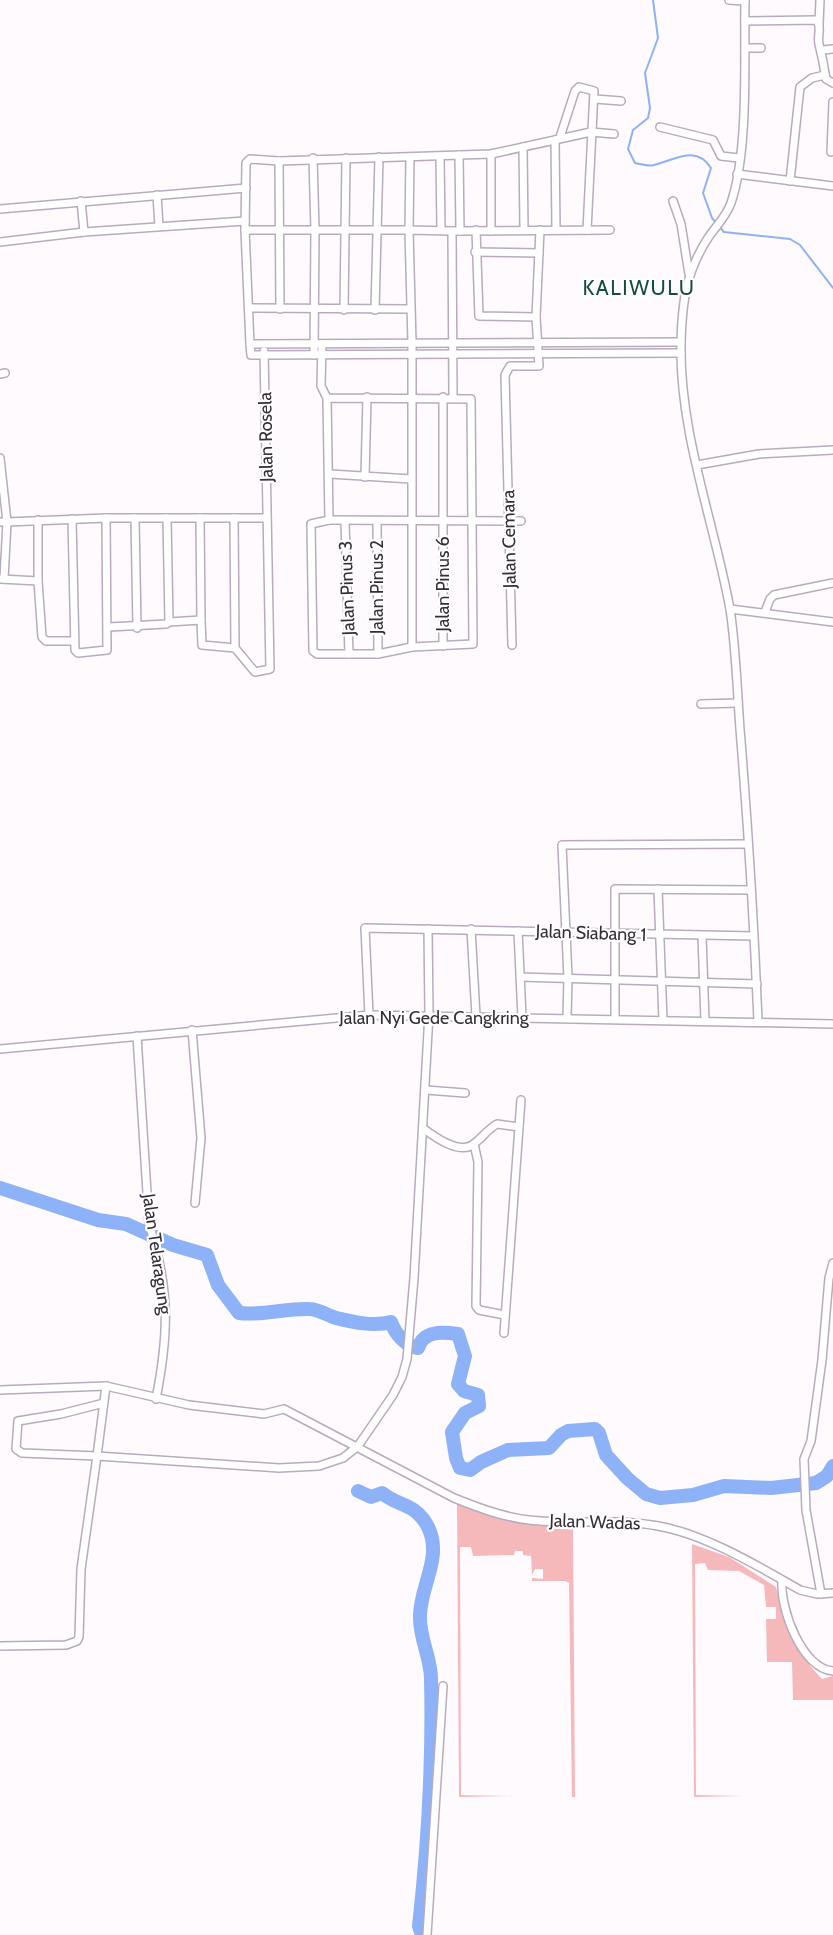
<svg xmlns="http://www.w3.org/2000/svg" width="833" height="1935" font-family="Cabin,sans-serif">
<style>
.green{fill:#f6b9bb}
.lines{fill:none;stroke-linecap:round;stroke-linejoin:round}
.stream{stroke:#8db2f7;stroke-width:2}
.river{stroke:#8db2f7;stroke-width:14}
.street-casing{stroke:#b9abbd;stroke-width:10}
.street{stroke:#fff;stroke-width:7}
.labels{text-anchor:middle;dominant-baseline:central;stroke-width:4.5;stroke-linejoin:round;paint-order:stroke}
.street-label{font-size:18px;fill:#342e36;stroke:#fff}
.quarter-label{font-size:21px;letter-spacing:1.5px;fill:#144c41;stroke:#fff}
</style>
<rect width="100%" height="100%" fill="#fefafe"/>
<g class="green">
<path d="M457 1504C504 1523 523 1526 573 1526L575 1797H572L569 1583 565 1581H532V1578L543 1579V1569H535L532 1575 531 1556 523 1555V1551H515L514 1555 473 1556 471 1547H460L461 1795 515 1796 459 1797Z"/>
<path d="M692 1544 729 1557 776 1587C785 1626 794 1650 822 1679L833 1676V1700H793L792 1662H767L766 1619H776V1607H766L764 1585 739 1571 708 1570 705 1563 695 1564 696 1795 742 1796 694 1797Z"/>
</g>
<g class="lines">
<path class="stream" d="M653 0 658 38 645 73 650 108 648 118 633 130 628 149 635 163C641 164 649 167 654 165 675 160 696 144 711 168L703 193 712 218 724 232 790 239 800 245 833 288"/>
<g class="river">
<path d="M0 1188 98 1220 126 1224 173 1245 207 1255 218 1285 239 1313C261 1316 287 1308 309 1309 318 1309 327 1315 336 1318 353 1322 374 1327 391 1322 395 1333 405 1346 418 1348 424 1330 442 1332 458 1334L465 1356 458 1384 464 1391 478 1395 479 1406 465 1413 452 1432 456 1458 460 1468 470 1470 481 1462 508 1450 549 1448 561 1435 568 1431 595 1429 599 1433 606 1455 627 1478 646 1494 660 1498 693 1495 724 1486 771 1488 816 1483 827 1476 833 1466"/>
<path d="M358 1491 371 1497 382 1493C399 1507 416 1503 428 1527 443 1557 420 1586 420 1616 419 1638 431 1657 431 1679 433 1761 428 1845 419 1926L422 1935"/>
</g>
<defs>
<g id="street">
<polyline points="729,0 745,1"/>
<path d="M745 0C744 58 749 149 731 203 726 217 716 226 708 238 686 272 682 302 681 342 679 433 714 521 730 609 736 648 737 689 740 729 748 826 754 924 758 1021"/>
<path d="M745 21 817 20C822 28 817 36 819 44 822 56 824 66 826 79L833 83"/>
<polyline points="819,24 820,0"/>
<polyline points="745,48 761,48"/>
<polyline points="823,50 833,49"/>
<polyline points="595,99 621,101"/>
<polyline points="660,127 713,140 721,156 739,158"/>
<polyline points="560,137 575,91 579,87 594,91 587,230"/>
<polyline points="555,140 556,230"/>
<polyline points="523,147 524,230"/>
<polyline points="831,152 833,102"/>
<polyline points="491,154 491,231"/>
<polyline points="459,155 460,231"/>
<polyline points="440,156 441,230"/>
<polyline points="313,158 315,230 409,230 410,157"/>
<polyline points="279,161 280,309"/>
<polyline points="737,174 833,186"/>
<polyline points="790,181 800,87 812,78 825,75"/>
<polyline points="157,195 159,226"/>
<polyline points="81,201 84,232"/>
<polyline points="673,201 681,224 689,274"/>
<polyline points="0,209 246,188"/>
<polyline points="245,230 246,163 250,159 279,161 491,154 591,132 614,134"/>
<polyline points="476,230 479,316 536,317"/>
<polyline points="0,242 84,232 245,221"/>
<polyline points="475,252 539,253"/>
<polyline points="249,308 410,309"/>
<polyline points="344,310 346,158"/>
<polyline points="375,310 379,157"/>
<polyline points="681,342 250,344 251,355 264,355 681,353"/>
<polyline points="250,344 245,230 315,230 314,355"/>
<polyline points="322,344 321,386 327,398 329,520 311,524 313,651 317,654 378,654 412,647 473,644 471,399 327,398"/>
<polyline points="0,374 5,373"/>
<polyline points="453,397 452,231 610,230"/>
<polyline points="0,458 7,522 106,518"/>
<polyline points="697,465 759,454 833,450"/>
<polyline points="330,474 411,479"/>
<polyline points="365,477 367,397"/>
<polyline points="135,518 137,628"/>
<polyline points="167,518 169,622"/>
<polyline points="200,518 201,620"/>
<polyline points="234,518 235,648"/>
<polyline points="72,519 75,650 78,653 107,650 106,518 267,518"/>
<polyline points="38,520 38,581 42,637 46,641 74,641"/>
<polyline points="329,520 521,521"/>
<polyline points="377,521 378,654"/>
<polyline points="0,522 7,522 4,579"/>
<polyline points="345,522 349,654"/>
<polyline points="1,579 38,581"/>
<polyline points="730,609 833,622"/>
<polyline points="765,612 770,599 774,595 833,583"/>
<polyline points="109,627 166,624 169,622 201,620 202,645 235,648 255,672 270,669 264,351"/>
<polyline points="512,645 505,375 510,366 539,366 536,317 540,230"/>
<polyline points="443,646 443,397"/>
<polyline points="412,647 412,343 409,230 452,231"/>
<polyline points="701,704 738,703"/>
<polyline points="658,889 663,1020"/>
<polyline points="471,929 476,1016"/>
<polyline points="518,931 522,1017"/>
<polyline points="702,936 705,1021"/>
<polyline points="520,977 757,984"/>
<polyline points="369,1015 365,928 753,936"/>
<polyline points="567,1018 568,978 562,845 748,844"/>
<polyline points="615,1019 615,889 750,890"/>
<polyline points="192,1030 201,1138 195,1203"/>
<path d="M137 1036 149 1224C170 1289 169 1333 156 1399"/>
<polyline points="0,1049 369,1015 833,1024"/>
<polyline points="426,1090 465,1093"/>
<polyline points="519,1127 521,1100"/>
<path d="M424 1129C436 1138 461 1156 475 1143 483 1137 488 1129 497 1124L519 1127 504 1333"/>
<polyline points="474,1144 478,1162 476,1306 479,1310 505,1315"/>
<path d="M0 1390 106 1386 189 1405 264 1414 284 1409 454 1498C479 1508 503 1517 529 1520 572 1525 615 1518 658 1526 705 1534 758 1566 800 1590L817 1594 833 1593"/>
<polyline points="104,1403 61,1414 18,1421 16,1449 22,1453 97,1456 106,1386"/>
<path d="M782 1581C780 1609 802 1669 833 1671"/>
<polyline points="821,1594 806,1510 804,1459 811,1441 822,1360 829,1278 833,1263"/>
<polyline points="0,1646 66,1645 77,1641 79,1637 81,1569 97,1456 279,1468 319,1466 343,1458 358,1446 393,1395 402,1377 407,1359 414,1278 429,1014 428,929"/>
<polyline points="427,1935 443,1686"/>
</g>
</defs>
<use href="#street" class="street-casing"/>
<use href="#street" class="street"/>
</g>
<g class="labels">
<g class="street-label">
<text transform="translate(266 437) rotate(-91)">Jalan Rosela</text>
<text transform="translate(509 539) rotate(-91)">Jalan Cemara</text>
<text transform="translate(443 584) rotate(-90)">Jalan Pinus 6</text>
<text transform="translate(377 587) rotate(-90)">Jalan Pinus 2</text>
<text transform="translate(347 588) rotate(-92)">Jalan Pinus 3</text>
<text transform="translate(591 933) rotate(2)">Jalan Siabang 1</text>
<text x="434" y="1018">Jalan Nyi Gede Cangkring</text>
<text transform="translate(157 1254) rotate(82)">Jalan Telaragung</text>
<text transform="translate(595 1522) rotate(2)">Jalan Wadas</text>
</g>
<g class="quarter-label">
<text x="639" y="287">KALIWULU</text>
</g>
</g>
</svg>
